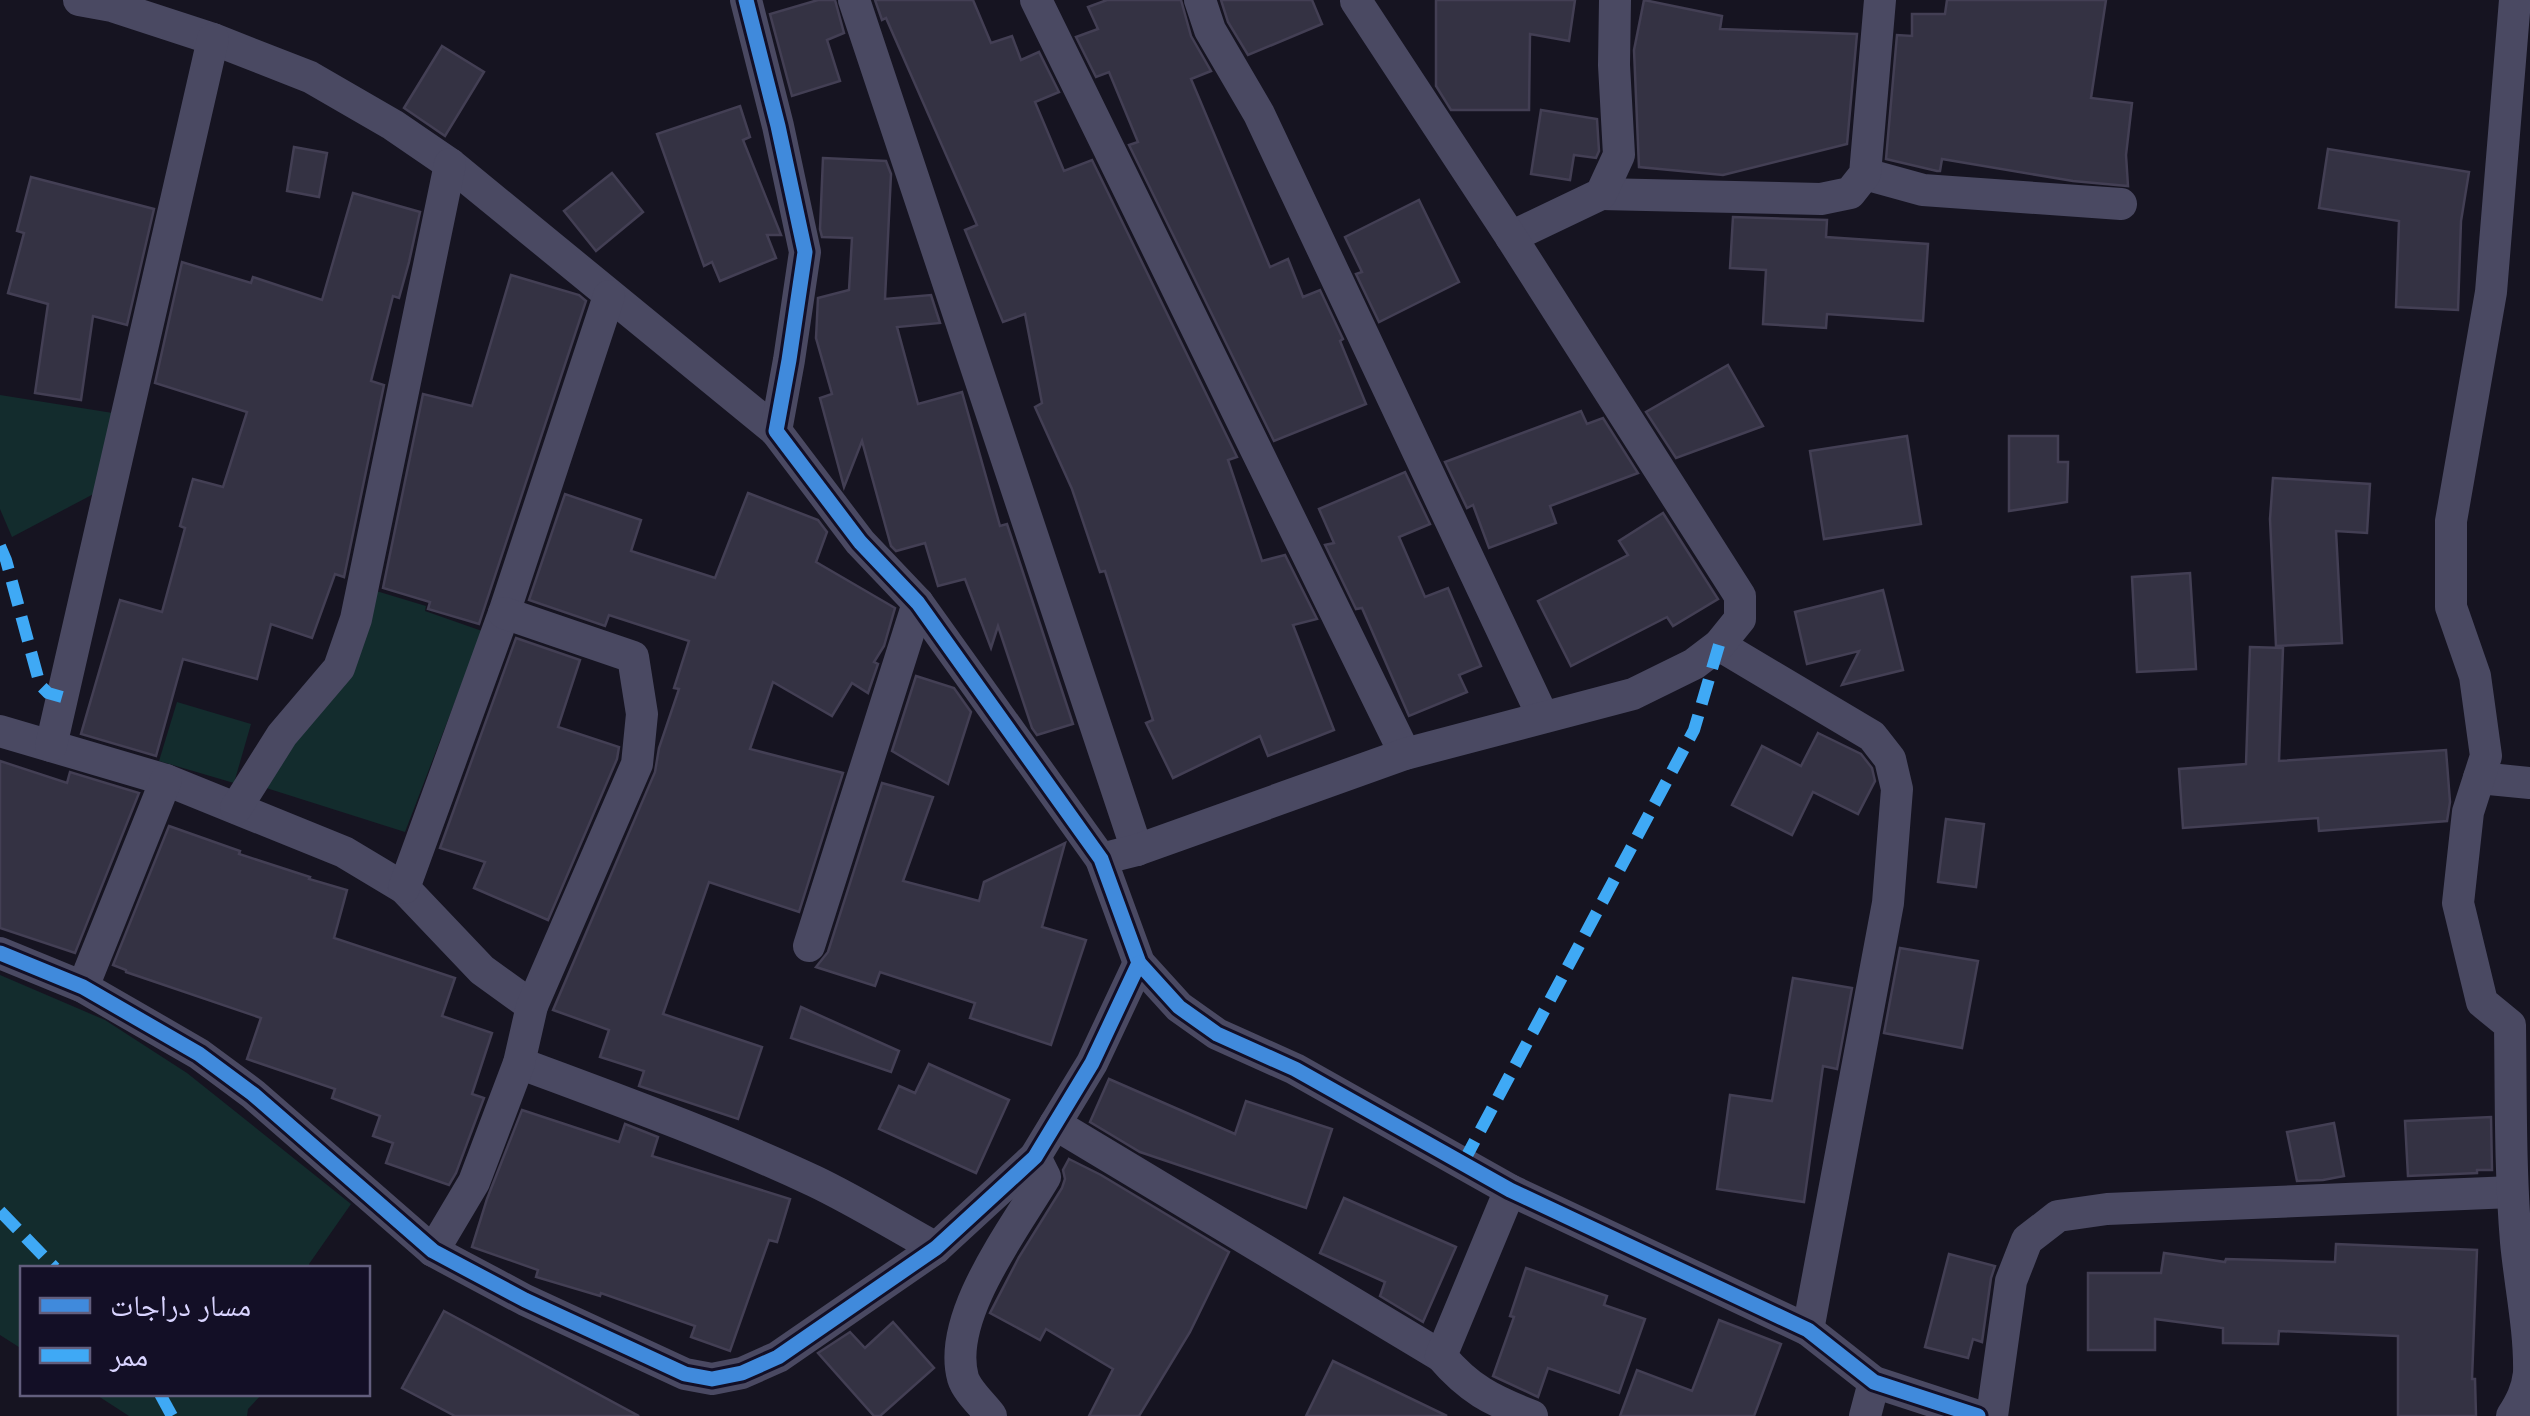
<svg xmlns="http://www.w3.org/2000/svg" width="2530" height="1416" font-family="Roboto,'Noto Naskh Arabic',sans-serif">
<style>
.green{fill:#132c2d}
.building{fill:#343243;stroke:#433f54;stroke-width:2.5}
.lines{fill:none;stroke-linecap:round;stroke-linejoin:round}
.minor{stroke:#4a4962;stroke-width:32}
.quiet{stroke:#3fa9f5;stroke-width:12;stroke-dasharray:25 12;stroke-linecap:butt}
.cycleway-casing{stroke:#130f26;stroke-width:21}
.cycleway{stroke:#408adc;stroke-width:15}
</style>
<rect width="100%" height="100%" fill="#161421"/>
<g class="green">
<polygon points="0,395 119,414 103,489 12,537 0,509"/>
<polygon points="373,590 426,606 425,611 482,631 405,832 260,786"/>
<polygon points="177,702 251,724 234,783 159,761"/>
<polygon points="0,975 105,1020 187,1073 351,1204 309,1264 310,1268 22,1268 22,1349 0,1335"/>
<polygon points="95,1394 262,1394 248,1409 247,1416 129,1416"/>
</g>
<g class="building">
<polygon points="818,0 835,0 844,33 827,40 840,81 792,96 770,14"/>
<polygon points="875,0 973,0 991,43 1012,36 1021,60 1039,52 1059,92 1035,102 1064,171 1092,160 1237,457 1228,460 1262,561 1285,555 1317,619 1293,625 1334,730 1268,756 1260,736 1173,778 1146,723 1153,720 1105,571 1100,572 1072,489 1035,407 1042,403 1025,314 1003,322 965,230 977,225 886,18 882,20"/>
<polygon points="1107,0 1181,0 1191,36 1211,71 1191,79 1270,267 1288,259 1303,297 1320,290 1343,339 1340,341 1366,404 1274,441 1129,145 1138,142 1109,72 1096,77 1076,37 1098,29 1088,7"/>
<polygon points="1221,0 1312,0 1322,24 1248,55 1228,22"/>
<polygon points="1436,0 1575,0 1569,41 1530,34 1529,110 1451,110 1436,86"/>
<polygon points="1644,0 1722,16 1720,29 1857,34 1847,144 1723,175 1639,167 1634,50"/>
<polygon points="1947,0 2106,0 2091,98 2132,103 2126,155 2128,186 2073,181 1942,159 1940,171 1937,171 1886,159 1897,35 1912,36 1912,14 1945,14"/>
<polygon points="442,46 484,72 445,136 404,108"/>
<polygon points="740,106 750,137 743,140 781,235 767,235 776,258 720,281 712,262 704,266 657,134"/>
<polygon points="1541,110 1597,119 1599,151 1596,158 1574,155 1570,180 1531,174"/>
<polygon points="294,147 327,153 319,197 287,191"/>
<polygon points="2328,149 2469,172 2461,221 2458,310 2396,307 2399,221 2319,208"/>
<polygon points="823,158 886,161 891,174 885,299 931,295 940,323 897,327 918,404 962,392 1000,526 1007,524 1073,724 1037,735 1032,728 998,626 991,648 965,579 938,586 925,543 896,551 891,546 862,441 844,487 820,398 832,394 816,338 818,298 849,290 852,238 822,237 820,229"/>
<polygon points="612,173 643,212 596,251 564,211"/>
<polygon points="31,177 154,209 127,325 93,316 81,400 35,393 48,304 8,293 24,233 17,231"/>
<polygon points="353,193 420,212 409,262 399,298 393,296 371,381 384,385 344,577 335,574 312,638 271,624 257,679 183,659 156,756 81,734 120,600 162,612 185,528 180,526 193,479 223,487 247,412 155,383 182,262 251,283 253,277 322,300"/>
<polygon points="1419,200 1459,282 1379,322 1356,274 1362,272 1345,237"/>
<polygon points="1733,217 1827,220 1826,237 1928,244 1923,321 1827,314 1826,328 1763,324 1766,270 1730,268"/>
<polygon points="511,275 579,295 586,301 479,624 428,609 430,602 383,588 423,394 472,406"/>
<polygon points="1728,365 1763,426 1676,458 1646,412"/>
<polygon points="1581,411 1587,424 1603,418 1638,473 1550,506 1556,523 1489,548 1473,505 1467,508 1445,462"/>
<polygon points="1907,436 1921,524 1824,539 1810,451"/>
<polygon points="2009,436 2058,436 2058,462 2068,462 2067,502 2009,511"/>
<polygon points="1405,472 1430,524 1399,537 1425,597 1448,588 1481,666 1459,675 1467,692 1409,716 1362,608 1356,609 1325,545 1334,543 1319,509"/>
<polygon points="2273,478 2370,484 2367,533 2336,531 2342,643 2276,646 2270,519"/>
<polygon points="748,493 818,520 827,532 816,562 895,608 884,646 874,662 878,664 868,693 852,683 832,716 773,682 750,749 843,773 799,912 709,882 663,1014 762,1047 738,1119 639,1086 644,1071 600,1057 609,1030 553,1010 655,772 659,748 679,689 674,688 689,641 609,615 605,626 529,600 565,494 641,520 631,551 715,578"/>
<polygon points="1663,513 1718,599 1673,626 1667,617 1571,666 1538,601 1628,555 1619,541"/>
<polygon points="2190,573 2196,669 2137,672 2132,577"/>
<polygon points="1883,590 1903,670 1842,685 1859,651 1807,664 1795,612"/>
<polygon points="516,638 580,660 558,727 619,747 617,759 548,920 474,888 485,862 440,848"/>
<polygon points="2250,647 2283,648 2279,761 2446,750 2450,802 2447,821 2319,831 2318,818 2183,828 2179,769 2246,764"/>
<polygon points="916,676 954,688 971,712 948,784 892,751"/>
<polygon points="1818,733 1861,754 1872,768 1875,781 1858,814 1813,792 1792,835 1732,805 1762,746 1801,766"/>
<polygon points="0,761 67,783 70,772 139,793 75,953 0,928"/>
<polygon points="882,783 933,797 903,881 979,901 984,882 1065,843 1042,927 1086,940 1051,1045 970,1018 975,1003 880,972 875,986 816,967 828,952"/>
<polygon points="1946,819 1984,824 1976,887 1938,882"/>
<polygon points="169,826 240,851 239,854 310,877 309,879 347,890 334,938 455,978 442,1016 492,1033 472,1094 484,1098 456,1173 449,1185 386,1163 393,1143 373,1136 380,1116 332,1098 335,1089 247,1059 261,1018 126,972 126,970 113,965"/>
<polygon points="1900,948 1978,961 1962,1048 1884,1033"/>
<polygon points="1793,978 1852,988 1837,1069 1823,1066 1804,1202 1717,1189 1730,1095 1772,1101"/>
<polygon points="801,1007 899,1051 891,1072 791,1038"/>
<polygon points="929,1064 1009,1100 976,1173 879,1129 899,1086 915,1093"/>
<polygon points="1109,1079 1235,1134 1246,1101 1332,1129 1306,1208 1140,1152 1090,1122"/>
<polygon points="522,1110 619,1142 625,1124 658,1137 652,1156 790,1199 777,1242 769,1240 730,1351 691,1337 695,1326 601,1293 600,1296 536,1277 538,1270 472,1247 487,1199"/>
<polygon points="2491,1117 2492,1170 2477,1170 2477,1173 2408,1176 2405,1121"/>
<polygon points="2334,1123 2344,1176 2323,1180 2297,1181 2287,1132"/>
<polygon points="1069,1159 1101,1175 1229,1252 1190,1332 1139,1416 1089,1416 1113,1369 1046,1329 1040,1340 990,1313 1019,1257 1062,1188 1065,1179 1063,1170"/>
<polygon points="1344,1198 1456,1247 1423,1322 1380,1296 1385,1282 1320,1253"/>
<polygon points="2336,1244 2477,1250 2472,1379 2475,1379 2476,1416 2398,1416 2398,1336 2279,1331 2278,1344 2223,1343 2223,1328 2155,1319 2155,1350 2088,1350 2088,1273 2161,1273 2164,1253 2225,1262 2226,1259 2335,1262"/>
<polygon points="1949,1254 1995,1266 1991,1278 1982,1342 1973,1339 1968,1358 1925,1347"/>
<polygon points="1526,1268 1607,1296 1604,1305 1645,1319 1619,1393 1548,1368 1538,1397 1493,1376 1514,1317 1510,1316"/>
<polygon points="444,1311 639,1416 455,1416 402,1388"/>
<polygon points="1719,1320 1781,1344 1754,1416 1620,1416 1637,1370 1692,1391"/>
<polygon points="893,1322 934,1368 880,1416 874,1416 818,1353 850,1332 865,1348"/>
<polygon points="1333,1361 1447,1416 1306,1416"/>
</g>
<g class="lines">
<g class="minor">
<polyline points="79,0 112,6 213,39 310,77 393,125 450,164 776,431"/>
<polyline points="746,0 778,126 805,252 789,360 776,431 860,542 918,603 1101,859 1139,963 1179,1007 1217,1034 1295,1069 1510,1190 1808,1330 1874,1382 1978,1416"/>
<polyline points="854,0 1137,850"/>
<polyline points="1036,0 1405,754"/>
<polyline points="1200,0 1210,30 1259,114 1543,717"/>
<polyline points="1865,174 1923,190 2121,204"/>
<polyline points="1601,194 1821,199 1850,193 1865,174 1880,0"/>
<polyline points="1511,237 1601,194 1619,155 1614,65 1615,0"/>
<polyline points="1719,645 1872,736 1890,759 1897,789 1888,903 1808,1330"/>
<polyline points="0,731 166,780 344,852 404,888 482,970 532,1006"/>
<polyline points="51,746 213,39"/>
<polyline points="2479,778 2530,783"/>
<polyline points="236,808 282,735 339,668 356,619 450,164"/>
<polyline points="1101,859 1137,850 1405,754 1633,694 1694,664 1719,645 1740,619 1740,596 1511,237 1356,1"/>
<polyline points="404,888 504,613 609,296"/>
<polyline points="809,946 918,603"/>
<polyline points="0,953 83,987 199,1054 253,1094 433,1251 525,1300 685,1374 712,1379 742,1373 778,1357 936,1248 1035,1157 1092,1063 1139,963"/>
<polyline points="83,987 166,780"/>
<path d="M519 1063C618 1100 718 1136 814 1181 856 1201 896 1226 936 1248"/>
<polyline points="1055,1124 1441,1356"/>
<path d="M1510 1190 1441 1356C1469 1389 1491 1400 1532 1416"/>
<polyline points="433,1251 474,1182 519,1063 532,1006 637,764 642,714 633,657 504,613"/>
<path d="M991 1416C983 1405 967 1391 963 1378 946 1317 1015 1228 1045 1177L1035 1157"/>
<polyline points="1865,1416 1874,1382"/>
<polyline points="1992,1416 2011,1281 2027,1240 2058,1216 2107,1209 2512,1192"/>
<path d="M2512 1416C2521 1402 2527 1390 2529 1373 2530 1330 2520 1285 2516 1242 2510 1170 2511 1098 2510 1025L2482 1002 2458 903 2468 812 2486 756 2475 676 2451 607V521L2491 292 2515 0"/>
</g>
<g class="quiet">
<polyline points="0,546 6,560 40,685 48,693 62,697"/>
<polyline points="1463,1163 1694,730 1719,645"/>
<polyline points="0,1211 55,1268"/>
<polyline points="160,1394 172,1416"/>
</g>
<defs>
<g id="cycleway">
<polyline points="746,0 778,126 805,252 789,360 776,431 860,542 918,603 1101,859 1139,963 1179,1007 1217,1034 1295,1069 1510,1190 1808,1330 1874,1382 1978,1416"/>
<polyline points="0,953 83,987 199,1054 253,1094 433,1251 525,1300 685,1374 712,1379 742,1373 778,1357 936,1248 1035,1157 1092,1063 1139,963"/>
</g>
</defs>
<use href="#cycleway" class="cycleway-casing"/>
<use href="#cycleway" class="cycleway"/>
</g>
<rect x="20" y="1266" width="350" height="130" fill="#130f26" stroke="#625e7d" stroke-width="2.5"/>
<rect x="40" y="1298" width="50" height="15" fill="#408adc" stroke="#625e7d" stroke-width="2.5"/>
<text x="110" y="1316" font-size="30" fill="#d9d4ff">مسار دراجات</text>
<rect x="40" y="1348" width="50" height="15" fill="#3fa9f5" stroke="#625e7d" stroke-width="2.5"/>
<text x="110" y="1366" font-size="30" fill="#d9d4ff">ممر</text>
</svg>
